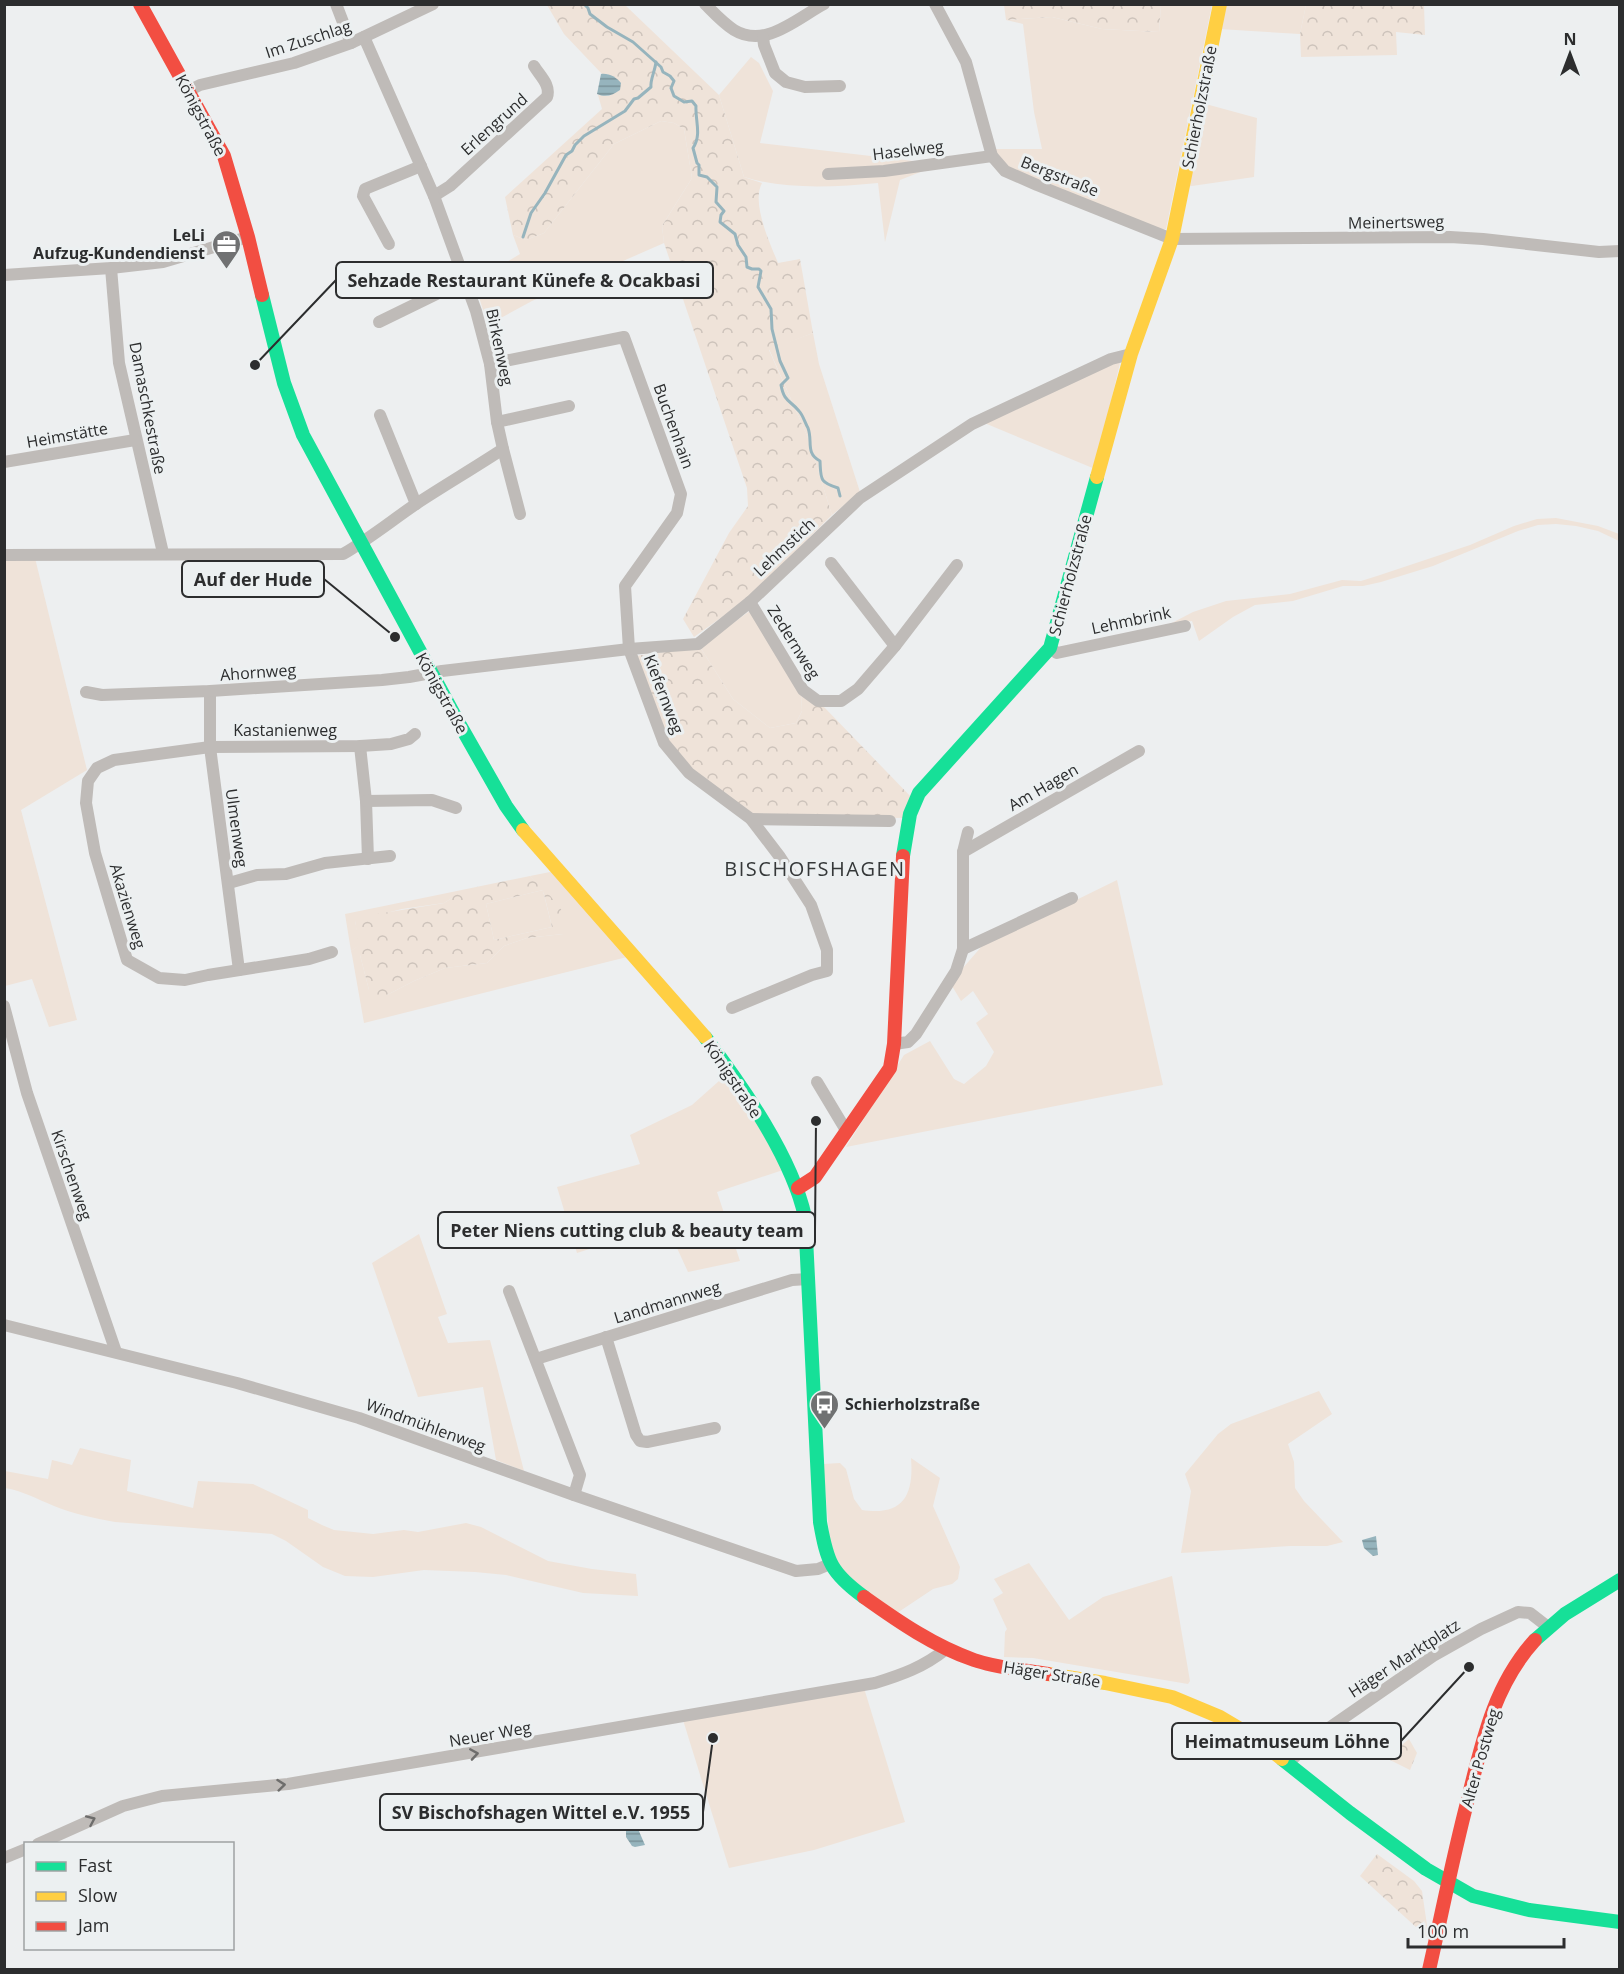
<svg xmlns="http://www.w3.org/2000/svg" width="1624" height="1974" font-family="'Open Sans',sans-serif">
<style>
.green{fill:#efe3d9}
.forest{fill:url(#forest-crowns);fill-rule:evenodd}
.water{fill:url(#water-rules)}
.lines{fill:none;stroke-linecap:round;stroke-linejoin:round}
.stream{stroke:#96b4bd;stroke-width:3}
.street{stroke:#bfbbb8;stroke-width:12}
.fast{stroke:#16e098;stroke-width:14}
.slow{stroke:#ffcf43;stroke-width:14}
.jam{stroke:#f24e42;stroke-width:14}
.oneway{stroke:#6e6d6c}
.labels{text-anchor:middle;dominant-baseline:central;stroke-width:6;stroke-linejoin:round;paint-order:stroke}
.street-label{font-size:16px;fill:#2c2d2e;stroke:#ecf0f1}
.poi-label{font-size:16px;font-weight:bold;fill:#2c2d2e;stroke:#ecf0f1;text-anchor:end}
.quarter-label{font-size:20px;letter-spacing:1.5px;fill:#353839;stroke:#ecf0f1}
.leader{fill:none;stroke:#2c2d2e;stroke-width:2}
.callout-dot{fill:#2c2d2e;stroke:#ecf0f1;stroke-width:2}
.callout{fill:#ecf0f1;stroke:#2c2d2e;stroke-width:2}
.callout-label{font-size:18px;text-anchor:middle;font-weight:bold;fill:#2c2d2e}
</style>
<defs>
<pattern id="forest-crowns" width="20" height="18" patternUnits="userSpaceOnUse" patternTransform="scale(1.5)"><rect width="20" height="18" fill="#efe3d9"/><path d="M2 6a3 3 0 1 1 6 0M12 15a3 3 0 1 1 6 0" fill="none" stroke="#cdc3bb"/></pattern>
<pattern id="water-rules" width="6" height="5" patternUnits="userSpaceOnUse" patternTransform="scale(1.5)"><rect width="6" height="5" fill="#96b4bd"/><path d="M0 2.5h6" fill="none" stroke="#7b939a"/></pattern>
</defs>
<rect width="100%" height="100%" fill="#edeff0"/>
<g class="green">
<polygon points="1161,5 1212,5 1166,229 1159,229 1008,167 994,149 1042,149 1034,112 1023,24 1006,20 1052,17 1102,29 1159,32"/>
<polygon points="1223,5 1306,5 1300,34 1219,29"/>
<path d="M751 57 759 63 773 91 760 143 922 162 923 171 900 180 885 242 878 183C836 187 785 190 744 177L719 95Z"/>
<polygon points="1202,103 1257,118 1254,177 1185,187"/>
<polygon points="661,121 674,123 684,129 692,178 662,226 664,243 532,301 488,325 474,282 520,254 513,235 526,240 544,233 614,144"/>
<polygon points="813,333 819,364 860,492 832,515 808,438 769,349"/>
<polygon points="1118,362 1120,363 1095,469 982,422"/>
<polygon points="1556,518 1598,526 1619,534 1619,541 1598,531 1576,526 1556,524 1538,525 1518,531 1433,566 1381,582 1363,586 1343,586 1293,601 1255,605 1233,617 1199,641 1192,621 1168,625 1193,612 1226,601 1290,594 1342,580 1361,581 1377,576 1470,545 1514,526 1537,519"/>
<polygon points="35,558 87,770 21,810 77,1020 49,1027 32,979 5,986 5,981 4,559"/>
<polygon points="751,610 801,692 802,711 796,723 770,728 733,699 700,647"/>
<polygon points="555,871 631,956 364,1023 352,955 360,955 369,990 387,995 414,981 445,968 487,963 504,946 527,938 563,934 543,891 552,927 494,940 486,904 543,890 530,876"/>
<polygon points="1117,880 1163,1085 846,1147 904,1055 930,1041 954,1079 964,1084 986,1066 994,1052 976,1023 988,1014 973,991 961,1001 952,986 962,969 982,946"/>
<polygon points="452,892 452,898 444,903 402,909 355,921 360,945 351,951 345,914"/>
<polygon points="728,1073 786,1169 717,1192 740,1261 688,1272 666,1224 577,1253 557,1187 640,1164 630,1135 692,1105"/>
<polygon points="419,1234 447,1314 438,1317 448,1343 490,1340 524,1471 496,1460 483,1387 418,1397 372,1263"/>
<polygon points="1319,1391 1332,1414 1288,1444 1294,1462 1295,1488 1304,1501 1343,1542 1327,1546 1290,1546 1181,1553 1191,1491 1185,1474 1218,1434 1231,1424"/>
<path d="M80 1448 131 1460 127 1491 193 1508 198 1481 253 1484 308 1510V1518L322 1525 334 1530 373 1534 404 1530 418 1532 466 1523 481 1527 548 1561 592 1569 636 1574 638 1596 583 1593 506 1575 475 1572 424 1570 373 1577 345 1576 323 1567 286 1541 272 1534 115 1522C94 1518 73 1514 54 1506 37 1499 23 1491 5 1488V1471L48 1479 52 1460 72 1465Z"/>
<path d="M911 1458 940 1478 933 1506 960 1567 958 1579 952 1584 933 1589 897 1613 873 1598 839 1567 830 1544 823 1464 840 1463 846 1469 854 1499 862 1510C903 1516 914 1496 911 1458Z"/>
<polygon points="1029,1563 1069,1620 1103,1597 1172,1576 1190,1681 1188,1684 1033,1658 1004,1657 1005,1632 1007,1629 993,1599 1003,1593 994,1579"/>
<polygon points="864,1688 905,1822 814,1850 729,1868 683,1720"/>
</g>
<g class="forest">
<path d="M547 5H625L719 95 744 177 762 183C751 203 770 243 778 263L800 259 813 333 769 350 808 438 832 515 746 600 694 637 683 619 729 533 748 506 747 488 664 243 662 226 692 178 684 129 674 123 661 121 614 144 544 233 526 240 513 235 505 197 602 109 598 95 609 96 620 90 608 74H602L564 34Z"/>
<polygon points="1004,5 1161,5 1159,32 1102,29 1052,17 1006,20"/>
<polygon points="1306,5 1424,5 1425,35 1396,32 1397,55 1301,57 1300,34"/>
<polygon points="700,647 733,699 770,728 796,723 802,711 801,692 825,708 913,799 905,818 752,816 690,771 670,748 635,656"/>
<path d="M530 876C541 887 567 909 567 925 567 927 564 933 563 934L527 938 504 946 487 963 445 968 414 981 387 995 375 998 369 990 360 955H352L351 951 359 945 355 921 359 917 444 903 452 898V892ZM543 890 552 927 494 940 486 904Z"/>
<polygon points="1409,1739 1417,1753 1410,1770 1386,1758"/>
<polygon points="1377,1854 1414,1881 1422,1891 1429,1939 1360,1876"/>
</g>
<g class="water">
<path d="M601 74C609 73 616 77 621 83L620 90C613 95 606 98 597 94Z"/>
<polygon points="1376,1536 1378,1555 1373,1556 1364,1548 1362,1540"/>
<polygon points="635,1822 645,1845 635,1847 632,1846 626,1837 626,1830"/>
</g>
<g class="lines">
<g class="stream">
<path d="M584 4 588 8 590 14 607 27 633 42 661 67 663 72 670 76 674 81 671 88 674 96 684 102 692 101 696 106C695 120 702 135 693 148L697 163 699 165V175L707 177 717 187 716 202 724 211 721 215 720 222 735 234 738 245 746 257 747 267 752 269H759L761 271 758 287 771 309 772 329 780 361 788 378 781 385C784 402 790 400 799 411 803 415 805 423 808 428 813 441 805 453 820 461 821 479 819 482 838 488L840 496"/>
<path d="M523 237 531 213 545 193 566 155 572 151 575 145 584 136 625 111 634 99 638 98 651 87C650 80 655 71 656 62"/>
</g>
<g class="street">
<polyline points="336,4 351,43"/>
<path d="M705 4C714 13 723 23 734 30 765 49 796 19 824 4"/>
<polyline points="935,4 966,62 992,156 1005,171 1037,185 1172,239 1450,237 1483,239 1599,252 1620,251"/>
<polyline points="763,37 764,45 775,73 786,82 805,87 840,86"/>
<polyline points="188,91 200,85 294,63 351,43 433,4"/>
<polyline points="828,174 884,171 992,156"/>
<path d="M434 196 450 186 547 97C551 85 540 76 534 66"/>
<polyline points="389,244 363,196 365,189 421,166"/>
<polyline points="111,268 119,363 163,553"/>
<polyline points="4,275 111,268 163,262 248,237"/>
<polyline points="379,322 465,280"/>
<polyline points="490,364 624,337 681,494 677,513 625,586 629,649 664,743 689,773 751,819 780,857 811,905 827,950 827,971 812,975 732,1008"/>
<polyline points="380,415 416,504"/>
<polyline points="497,422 569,406"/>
<polyline points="503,449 520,514"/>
<polyline points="4,462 135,440"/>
<path d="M4 555 343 554C369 539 391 521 416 504 445 485 474 468 503 449L497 422 490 364 476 311 434 196 364 37"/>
<polyline points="831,563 895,646"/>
<polyline points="750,602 803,690 818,701 841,701 858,689 895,646 957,565"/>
<polyline points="1050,648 1057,653 1185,626"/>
<polyline points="210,691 210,747 239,970"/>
<polyline points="86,692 102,695 210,691 382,680 409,677 442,671 629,649 698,644 750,602 860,498 972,424 1111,359 1131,354"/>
<polyline points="360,746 366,801 368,859"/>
<polyline points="366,801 432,800 456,808"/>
<polyline points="751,819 890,821"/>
<polyline points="963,852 1139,751"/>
<polyline points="229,883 257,875 286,874 325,863 390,856"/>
<polyline points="963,949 1072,898"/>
<polyline points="332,952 309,959 208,975 185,980 159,978 127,960 95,853 86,803 88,781 97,768 114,760 210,747 360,746 391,744 409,739 415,734"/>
<polyline points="4,1006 27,1093 116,1352"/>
<polyline points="894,1044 908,1042 916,1034 956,971 963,949 963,852 968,832"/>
<polyline points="817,1082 847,1132"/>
<polyline points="509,1291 580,1475 574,1495"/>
<polyline points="4,1325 237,1383 359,1418 574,1495 796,1571 818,1569 830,1564"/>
<polyline points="606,1337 636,1435 640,1441 647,1442 715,1428"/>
<polyline points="536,1359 792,1280 808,1279"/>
<polyline points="1288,1763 1316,1737 1433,1656 1481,1629 1518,1612 1530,1613 1548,1627"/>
<path d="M38 1844 123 1806 162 1796 288 1784 875 1683C901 1675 924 1667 946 1649"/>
<polyline points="4,1858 26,1849"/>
</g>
<g class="fast">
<polyline points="262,295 284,383 303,435 456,718 506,806 523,830"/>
<polyline points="903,856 910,814 919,793 1050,648 1097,477"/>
<path d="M705 1037C742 1086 792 1157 805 1217L820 1522C827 1562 831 1573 864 1597"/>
<polyline points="1535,1640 1565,1614 1620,1580"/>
<polyline points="1282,1759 1350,1813 1426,1869 1473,1896 1529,1910 1620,1922"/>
</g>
<g class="slow">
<polyline points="1097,477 1131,354 1172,239 1220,4"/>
<polyline points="523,830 705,1037"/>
<polyline points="1048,1674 1105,1683 1172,1697 1220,1717 1252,1736 1282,1759"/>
</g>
<g class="jam">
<polyline points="140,4 224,156 248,237 262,295"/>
<polyline points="798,1188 815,1177 890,1068 894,1044 903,856"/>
<path d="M864 1597C899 1622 934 1646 974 1660 997 1668 1024 1670 1048 1674"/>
<path d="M1429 1970C1442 1913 1453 1856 1468 1799 1482 1742 1494 1685 1535 1640"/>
</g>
</g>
<defs><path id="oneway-chevron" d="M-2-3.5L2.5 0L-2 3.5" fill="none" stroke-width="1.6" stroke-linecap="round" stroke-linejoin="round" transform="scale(1.5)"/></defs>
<g class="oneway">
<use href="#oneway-chevron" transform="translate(474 1754) rotate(-9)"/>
<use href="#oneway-chevron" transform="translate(281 1785) rotate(-6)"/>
<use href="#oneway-chevron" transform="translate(91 1820) rotate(-24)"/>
</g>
<defs>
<symbol id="office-pin" viewBox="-11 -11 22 30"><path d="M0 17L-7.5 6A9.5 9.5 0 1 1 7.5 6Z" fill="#707172" stroke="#ecf0f1"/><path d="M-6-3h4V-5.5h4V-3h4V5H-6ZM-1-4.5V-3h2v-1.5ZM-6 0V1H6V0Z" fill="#fff"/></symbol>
<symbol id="bus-pin" viewBox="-11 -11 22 30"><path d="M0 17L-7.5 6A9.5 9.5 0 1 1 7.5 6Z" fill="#707172" stroke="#ecf0f1"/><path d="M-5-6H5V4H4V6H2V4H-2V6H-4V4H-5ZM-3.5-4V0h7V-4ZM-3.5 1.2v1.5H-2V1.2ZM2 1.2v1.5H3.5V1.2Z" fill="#fff"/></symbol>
</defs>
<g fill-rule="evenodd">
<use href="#office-pin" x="210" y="228" width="33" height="45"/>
<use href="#bus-pin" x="808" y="1388" width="33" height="45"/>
</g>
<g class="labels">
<g class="street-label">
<text transform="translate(308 39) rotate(-18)">Im Zuschlag</text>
<text transform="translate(1199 107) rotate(-79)">Schierholzstraße</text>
<text transform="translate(201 115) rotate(62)">Königstraße</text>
<text transform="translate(494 124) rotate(-42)">Erlengrund</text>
<text transform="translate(908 150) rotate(-7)">Haselweg</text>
<text transform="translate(1060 176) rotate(22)">Bergstraße</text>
<text transform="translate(1396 222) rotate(-1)">Meinertsweg</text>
<text transform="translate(500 347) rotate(78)">Birkenweg</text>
<text transform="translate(148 408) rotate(79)">Damaschkestraße</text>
<text transform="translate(674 426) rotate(70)">Buchenhain</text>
<text transform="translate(67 435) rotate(-10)">Heimstätte</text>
<text transform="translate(784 547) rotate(-43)">Lehmstich</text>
<text transform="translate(1070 575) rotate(-75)">Schierholzstraße</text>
<text transform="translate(1131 620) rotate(-12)">Lehmbrink</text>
<text transform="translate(794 642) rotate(58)">Zedernweg</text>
<text transform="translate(258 672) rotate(-4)">Ahornweg</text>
<text transform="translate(442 693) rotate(61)">Königstraße</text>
<text transform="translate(664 694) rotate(69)">Kiefernweg</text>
<text x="285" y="730">Kastanienweg</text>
<text transform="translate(1043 787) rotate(-30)">Am Hagen</text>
<text transform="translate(237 828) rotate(82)">Ulmenweg</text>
<text transform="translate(128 906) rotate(73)">Akazienweg</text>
<text transform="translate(733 1079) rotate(56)">Königstraße</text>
<text transform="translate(72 1175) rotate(71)">Kirschenweg</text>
<text transform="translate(667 1302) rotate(-17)">Landmannweg</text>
<text transform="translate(426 1425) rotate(20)">Windmühlenweg</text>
<text transform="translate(1404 1658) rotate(-33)">Häger Marktplatz</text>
<text transform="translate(1052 1674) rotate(9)">Häger Straße</text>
<text transform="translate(490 1734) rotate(-10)">Neuer Weg</text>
<text transform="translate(1480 1758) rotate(-74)">Alter Postweg</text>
</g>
<g class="poi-label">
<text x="205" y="235">LeLi<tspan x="205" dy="18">Aufzug-Kundendienst</tspan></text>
<text x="845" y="1404" text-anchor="start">Schierholzstraße</text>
</g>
<g class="quarter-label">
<text x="815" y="868">BISCHOFSHAGEN</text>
</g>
</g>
<path class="leader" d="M255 365L336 280M395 637L324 579M816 1121L815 1230M1469 1667L1401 1741M713 1738L703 1812"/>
<g class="callout-dot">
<circle cx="255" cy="365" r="6"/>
<circle cx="395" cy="637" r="6"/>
<circle cx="816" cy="1121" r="6"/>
<circle cx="1469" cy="1667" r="6"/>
<circle cx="713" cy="1738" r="6"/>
</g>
<g class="callout">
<rect x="336" y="262" width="377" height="36" rx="6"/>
<rect x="182" y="561" width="142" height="36" rx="6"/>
<rect x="438" y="1212" width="377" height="36" rx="6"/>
<rect x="1172" y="1723" width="229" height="36" rx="6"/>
<rect x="380" y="1794" width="323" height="36" rx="6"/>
</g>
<g class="callout-label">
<text x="524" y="287">Sehzade Restaurant Künefe &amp; Ocakbasi</text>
<text x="253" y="586">Auf der Hude</text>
<text x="627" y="1237">Peter Niens cutting club &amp; beauty team</text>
<text x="1287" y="1748">Heimatmuseum Löhne</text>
<text x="541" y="1819">SV Bischofshagen Wittel e.V. 1955</text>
</g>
<rect width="1624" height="1974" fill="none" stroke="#2c2d2e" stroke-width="12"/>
<rect x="24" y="1842" width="210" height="108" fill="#ecf0f1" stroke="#9fa2a3" stroke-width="1.5"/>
<rect x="36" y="1862" width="30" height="9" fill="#16e098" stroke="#9fa2a3" stroke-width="1.5"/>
<text x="78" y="1872" font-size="18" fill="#2c2d2e">Fast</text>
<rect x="36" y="1892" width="30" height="9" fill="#ffcf43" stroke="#9fa2a3" stroke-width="1.5"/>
<text x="78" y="1902" font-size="18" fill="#2c2d2e">Slow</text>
<rect x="36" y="1922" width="30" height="9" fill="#f24e42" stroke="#9fa2a3" stroke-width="1.5"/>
<text x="78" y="1932" font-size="18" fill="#2c2d2e">Jam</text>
<g transform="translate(1570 54)" stroke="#ecf0f1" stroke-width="4.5" paint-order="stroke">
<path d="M0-4.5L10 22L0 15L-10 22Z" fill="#2c2d2e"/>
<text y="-9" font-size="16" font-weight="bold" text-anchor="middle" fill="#2c2d2e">N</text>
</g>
<path d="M1408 1938v9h156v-9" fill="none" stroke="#2c2d2e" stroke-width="3"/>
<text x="1417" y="1938" font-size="18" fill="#2c2d2e" stroke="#ecf0f1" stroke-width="4.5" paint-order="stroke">100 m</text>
</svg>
